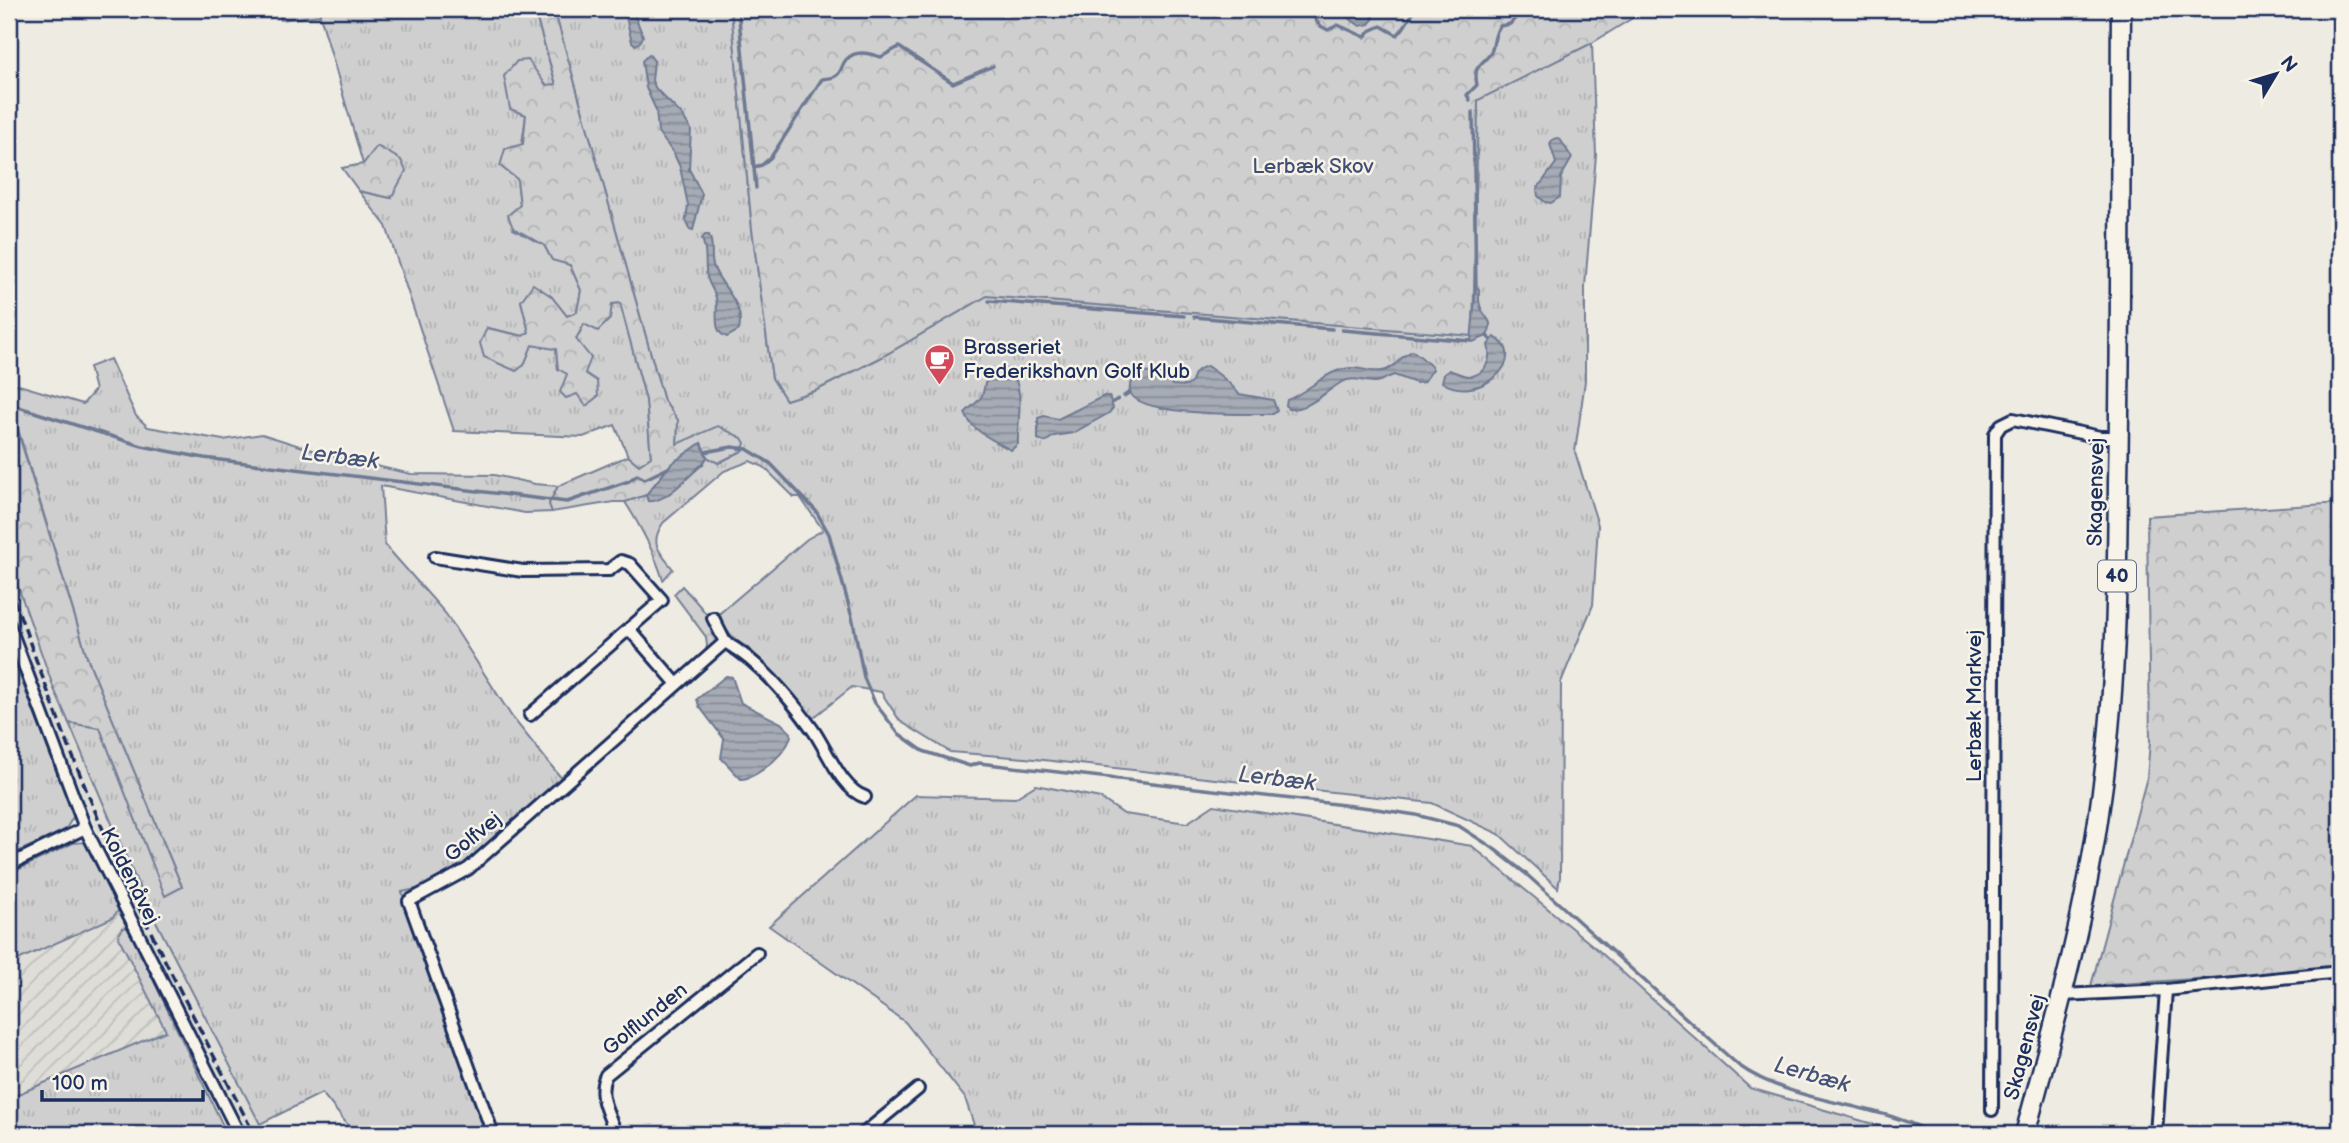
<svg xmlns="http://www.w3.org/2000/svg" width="2349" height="1143" font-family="'Balsamiq Sans',sans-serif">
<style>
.built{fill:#deddd8}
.industrial{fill:url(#industrial-furrows)}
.grass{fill:url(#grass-tufts);stroke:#757f96;stroke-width:2}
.forest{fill:url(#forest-crowns);stroke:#757f96;stroke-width:2}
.water{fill:url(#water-rules);stroke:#6e7992;stroke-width:2}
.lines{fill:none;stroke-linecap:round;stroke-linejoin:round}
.stream{stroke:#6e7992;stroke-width:3.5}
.street-casing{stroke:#1b2f5e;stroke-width:16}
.primary-casing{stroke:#1b2f5e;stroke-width:23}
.street{stroke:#f7f3e8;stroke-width:10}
.primary{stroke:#f7f3e8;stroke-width:18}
.rail{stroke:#1b2f5e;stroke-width:3.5;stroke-dasharray:10 5;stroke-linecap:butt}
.labels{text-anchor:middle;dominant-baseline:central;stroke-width:5;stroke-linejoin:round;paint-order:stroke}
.shield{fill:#f7f3e8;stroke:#5d6a87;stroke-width:2}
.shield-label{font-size:19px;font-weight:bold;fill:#1b2f5e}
.park-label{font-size:21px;fill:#3f4f75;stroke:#f7f3e8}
.poi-label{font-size:21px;fill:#1b2f5e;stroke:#f7f3e8;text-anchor:start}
.street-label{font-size:21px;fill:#1b2f5e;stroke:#f7f3e8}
.water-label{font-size:23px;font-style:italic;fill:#455478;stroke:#f7f3e8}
</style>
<defs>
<pattern id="industrial-furrows" width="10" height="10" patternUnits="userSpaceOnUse" patternTransform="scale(1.75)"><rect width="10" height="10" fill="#deddd8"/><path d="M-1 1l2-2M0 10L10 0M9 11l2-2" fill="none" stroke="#bebebc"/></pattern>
<pattern id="grass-tufts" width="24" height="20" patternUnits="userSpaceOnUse" patternTransform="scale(1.75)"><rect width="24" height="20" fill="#cfcfcf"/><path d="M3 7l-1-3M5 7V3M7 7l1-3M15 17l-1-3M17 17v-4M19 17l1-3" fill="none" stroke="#b1b2b4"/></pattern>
<pattern id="forest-crowns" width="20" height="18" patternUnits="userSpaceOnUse" patternTransform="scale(1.75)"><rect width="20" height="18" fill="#cfcfcf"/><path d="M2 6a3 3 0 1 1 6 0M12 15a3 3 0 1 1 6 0" fill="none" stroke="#b1b2b4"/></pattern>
<pattern id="water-rules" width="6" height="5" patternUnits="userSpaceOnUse" patternTransform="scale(1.75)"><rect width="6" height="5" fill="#a6abb5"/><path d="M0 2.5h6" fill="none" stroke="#868c96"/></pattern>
</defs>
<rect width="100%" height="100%" fill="#eeebe2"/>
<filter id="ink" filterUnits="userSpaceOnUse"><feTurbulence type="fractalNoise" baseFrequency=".0143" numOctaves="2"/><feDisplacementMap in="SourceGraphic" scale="14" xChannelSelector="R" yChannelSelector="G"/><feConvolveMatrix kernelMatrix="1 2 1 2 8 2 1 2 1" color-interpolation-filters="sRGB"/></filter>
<g filter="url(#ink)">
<polygon class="built" points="9,561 54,689 142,894 265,1134 244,1134 129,902 85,804 9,610"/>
<polygon class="industrial" points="119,910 128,927 123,928 118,936 166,1031 9,1098 9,964 112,918"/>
<g class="grass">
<polygon points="320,9 534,9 556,85 546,85 526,115 517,179 520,205 513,229 544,245 552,260 570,265 581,290 577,312 567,316 551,296 521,301 529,332 524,336 488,328 524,365 532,345 556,349 558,369 585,373 576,340 584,324 612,304 620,302 646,400 651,457 639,465 628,456 615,425 583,437 454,431 386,226 359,191 391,198 363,164 320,15"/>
<path d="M554 9H731L752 229 772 378 786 400 817 390 880 358 987 296 1473 336 1478 100 1592 43 1596 155 1585 286V381L1575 452 1598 525 1593 605 1561 682 1560 877 1558 888 1499 834 1432 803 1025 758 950 752 900 721 881 692 852 687 813 718 749 648C735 642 722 629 720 613L807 539 823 530 800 497H794L764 467 750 461 724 471 663 523C649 544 659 551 673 569L663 580C654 551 641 527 625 502L646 495 648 501 666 496 703 464 707 457 719 463 742 451 677 445 678 420 664 401Z"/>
<polygon points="110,359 136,416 148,427 223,440 262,434 328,455 411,474 494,475 535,484 558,486 549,504 552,512 525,513 381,486 385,545 446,614 512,717 562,779 453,874 421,888 402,892 485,1127 471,1134 355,1134 322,1093 260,1124 142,894 69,723 100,728 165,895 182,887 88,660 14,416 9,414 9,382 83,404 95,390 89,367"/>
<polygon points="9,648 74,816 65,830 9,856"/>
<polygon points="1036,785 1100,798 1124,814 1187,823 1214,805 1472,846 1598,950 1750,1088 1907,1134 977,1134 965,1098 905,1022 769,926 916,795 1015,798"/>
<polygon points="86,842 119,910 112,918 9,964 9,874 73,843"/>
<polygon points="128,927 227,1134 9,1134 9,1098 166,1031 118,936 123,928"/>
</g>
<g class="forest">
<polygon points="279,9 320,9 320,15 281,20"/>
<polygon points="534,9 554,9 664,401 678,420 677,444 718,426 742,438 745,443 742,451 718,463 707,457 701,443 671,464 646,495 625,502 614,502 552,512 549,504 558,486 628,456 639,465 651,457 646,400 620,303 612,304 610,319 598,331 584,324 576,339 591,358 585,373 597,381 598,396 586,406 577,394 566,398 560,392 567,374 558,369 556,349 532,345 524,365 516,371 484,357 480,343 487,328 523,336 529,332 521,301 533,284 551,296 567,316 577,312 581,290 570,265 552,260 544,245 513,228 508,215 520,205 517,179 500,166 505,149 523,144 526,115 510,109 504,76 517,61 528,60 546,85 556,84"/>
<polygon points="731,9 1643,9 1644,11 1592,43 1478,100 1473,336 987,296 880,358 817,390 786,400 772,378 752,229"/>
<polygon points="377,146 401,160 406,171 391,198 359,191 342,168 363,164"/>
<polygon points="9,414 13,416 88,660 182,887 165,896 100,728 69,723 54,689 9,561"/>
<polygon points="2340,503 2340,969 2091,986 2147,777 2150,742 2147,516"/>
<path d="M682 586C691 596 725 630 716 644 714 648 707 652 704 656L707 646 706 637 674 594Z"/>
</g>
<g class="water">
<polygon points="624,9 632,9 643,36 641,41 636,45 632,42"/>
<polygon points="1336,9 1366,9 1374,18 1369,24 1360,26"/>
<polygon points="649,54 654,61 652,81 656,89 682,115 691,129 689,169 702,194 693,230 689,229 686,219 688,205 680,167 674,154 658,132 656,110 646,88 642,61"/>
<polygon points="1557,138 1560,139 1572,158 1561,177 1560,197 1551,203 1545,202 1538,196 1537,189 1556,163 1550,144 1552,140"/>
<path d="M705 235H709C715 247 709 257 714 268 723 290 745 303 739 330L727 337C711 332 719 311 716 298 714 290 709 285 707 277 704 264 708 252 702 239Z"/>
<path d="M1476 287 1479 289C1479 295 1478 302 1481 308 1486 321 1495 319 1487 336L1473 342 1471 341Z"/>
<path d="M1494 337C1533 358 1477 406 1442 382L1444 374 1449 370C1456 372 1464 377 1471 376 1486 374 1492 358 1488 345Z"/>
<path d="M1413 351C1420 356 1428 362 1433 369L1424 382 1416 383 1394 375C1387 377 1382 382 1374 382 1362 382 1354 376 1342 382 1324 392 1310 410 1288 409L1286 405 1287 400C1309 392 1325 370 1350 368 1360 367 1372 373 1382 371 1396 369 1401 354 1413 351Z"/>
<path d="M1207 366C1219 374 1230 382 1239 394L1273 400 1277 411 1273 414C1250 414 1138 417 1130 392 1129 388 1130 386 1132 382 1140 369 1154 372 1167 375L1172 385 1187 386 1192 382C1194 373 1197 369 1207 366Z"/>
<path d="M1005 369H1010C1026 392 1017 418 1018 444L1011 450C996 442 970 430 965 413 978 399 982 403 985 383Z"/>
<polygon points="1104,396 1109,396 1113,408 1109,413 1073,433 1054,436 1045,442 1038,439 1038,418 1044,416 1058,419"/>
<path d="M701 443 707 457 703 463C690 475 665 504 648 501L646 495 671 464Z"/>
<path d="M726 676 732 677 741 703 781 723 791 733C792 749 757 779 741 779L721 758 724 739 699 706 697 699Z"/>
</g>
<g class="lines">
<g class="stream">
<polyline points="738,9 756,188"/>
<path d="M1309 9 1319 25 1328 30 1338 25 1365 37 1370 31 1381 26 1397 35C1406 28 1408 17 1417 9"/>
<polyline points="1508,9 1518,15 1530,9"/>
<path d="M1470 100 1467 95 1477 85C1473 65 1480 67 1490 54 1495 46 1493 34 1500 26L1510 24 1518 15"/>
<polyline points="1473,112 1476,287"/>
<path d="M754 167 762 165 771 157 822 79C827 78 834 79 838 74 842 70 843 62 847 59 857 49 870 54 881 57L899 47 953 83 993 66"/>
<polyline points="989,301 1184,316"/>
<polyline points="1194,317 1332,329"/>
<polyline points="1342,330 1471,341"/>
<polyline points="1487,336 1491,340"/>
<polyline points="1124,396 1130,392"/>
<polyline points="1113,402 1118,399"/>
<polyline points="9,404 142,446 204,458 567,502 629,481 637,475 645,479 668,468"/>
<path d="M705 452 732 447 747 449 770 463 816 511 829 534 853 621 864 678 875 703 898 733 923 751 970 766 979 763 1370 808 1416 815 1459 826 1493 848 1525 873 1738 1065C1783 1097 1842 1101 1893 1117 1908 1122 1921 1126 1933 1134"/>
</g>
<defs>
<g id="street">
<polyline points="435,557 523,571 609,570 621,561 630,564 662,600 530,715"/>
<polyline points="9,625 85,828 239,1134"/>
<polyline points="629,629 677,684"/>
<path d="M725 642C760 662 790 698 813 730 827 750 842 790 865 797"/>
<polyline points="9,865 85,828"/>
<polyline points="2062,995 2166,990 2340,972"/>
<polyline points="1992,1110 1995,434 2001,425 2013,419 2100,437 2119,437"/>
<polyline points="493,1134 409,901 468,869 725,642 713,618"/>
<path d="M616 1134C609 1114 596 1095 606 1075L757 953"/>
<polyline points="863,1134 918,1089"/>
<polyline points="2156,1134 2166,990"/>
</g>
<path id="primary" d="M2025 1134C2054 1026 2085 918 2100 806 2116 699 2117 591 2118 482 2121 324 2120 167 2121 9"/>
</defs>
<use href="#street" class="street-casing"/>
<use href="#primary" class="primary-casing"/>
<use href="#street" class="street"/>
<use href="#primary" class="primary"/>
<path class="rail" d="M9 585C41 674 73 762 111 848 155 945 206 1040 254 1134"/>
</g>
</g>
<defs>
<symbol id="cafe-pin" viewBox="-11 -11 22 30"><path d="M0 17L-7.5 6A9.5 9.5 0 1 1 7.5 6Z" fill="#d1495b" stroke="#f7f3e8"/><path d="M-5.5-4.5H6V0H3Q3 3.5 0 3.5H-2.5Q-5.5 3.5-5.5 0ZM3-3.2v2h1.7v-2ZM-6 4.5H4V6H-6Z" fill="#fff"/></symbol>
</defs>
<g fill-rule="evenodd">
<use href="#cafe-pin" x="922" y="342" width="35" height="47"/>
</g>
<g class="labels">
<rect class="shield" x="2098" y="560.5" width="38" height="31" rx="5"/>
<g class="shield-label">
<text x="2117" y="576">40</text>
</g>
<g class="park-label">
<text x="1313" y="166">Lerbæk Skov</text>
</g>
<g class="poi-label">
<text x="963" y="347">Brasseriet<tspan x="963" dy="24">Frederikshavn Golf Klub</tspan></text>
</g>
<g class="street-label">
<text transform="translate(2096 492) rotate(-89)">Skagensvej</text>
<text transform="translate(1974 706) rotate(-90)">Lerbæk Markvej</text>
<text transform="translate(473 837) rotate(-39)">Golfvej</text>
<text transform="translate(130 876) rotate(63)">Koldenåvej</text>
<text transform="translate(645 1019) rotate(-39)">Golflunden</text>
<text transform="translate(2025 1047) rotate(-75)">Skagensvej</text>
</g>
<g class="water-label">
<text transform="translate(340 457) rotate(7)">Lerbæk</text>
<text transform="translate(1277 779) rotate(7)">Lerbæk</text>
<text transform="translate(1812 1075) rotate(16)">Lerbæk</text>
</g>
</g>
<rect width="2349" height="1143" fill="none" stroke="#f7f3e8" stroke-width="35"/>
<rect x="18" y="18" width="2314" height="1108" fill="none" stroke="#1b2f5e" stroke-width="2.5" filter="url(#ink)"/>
<g transform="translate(2276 74) rotate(52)" stroke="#f7f3e8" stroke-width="5" paint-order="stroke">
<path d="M0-5L12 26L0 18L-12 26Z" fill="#1b2f5e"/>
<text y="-10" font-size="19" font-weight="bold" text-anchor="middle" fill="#1b2f5e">N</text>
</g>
<path d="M42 1090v10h161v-10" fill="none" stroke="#1b2f5e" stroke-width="3.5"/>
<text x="52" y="1090" font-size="21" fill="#1b2f5e" stroke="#f7f3e8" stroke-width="5" paint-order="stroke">100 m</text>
</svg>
